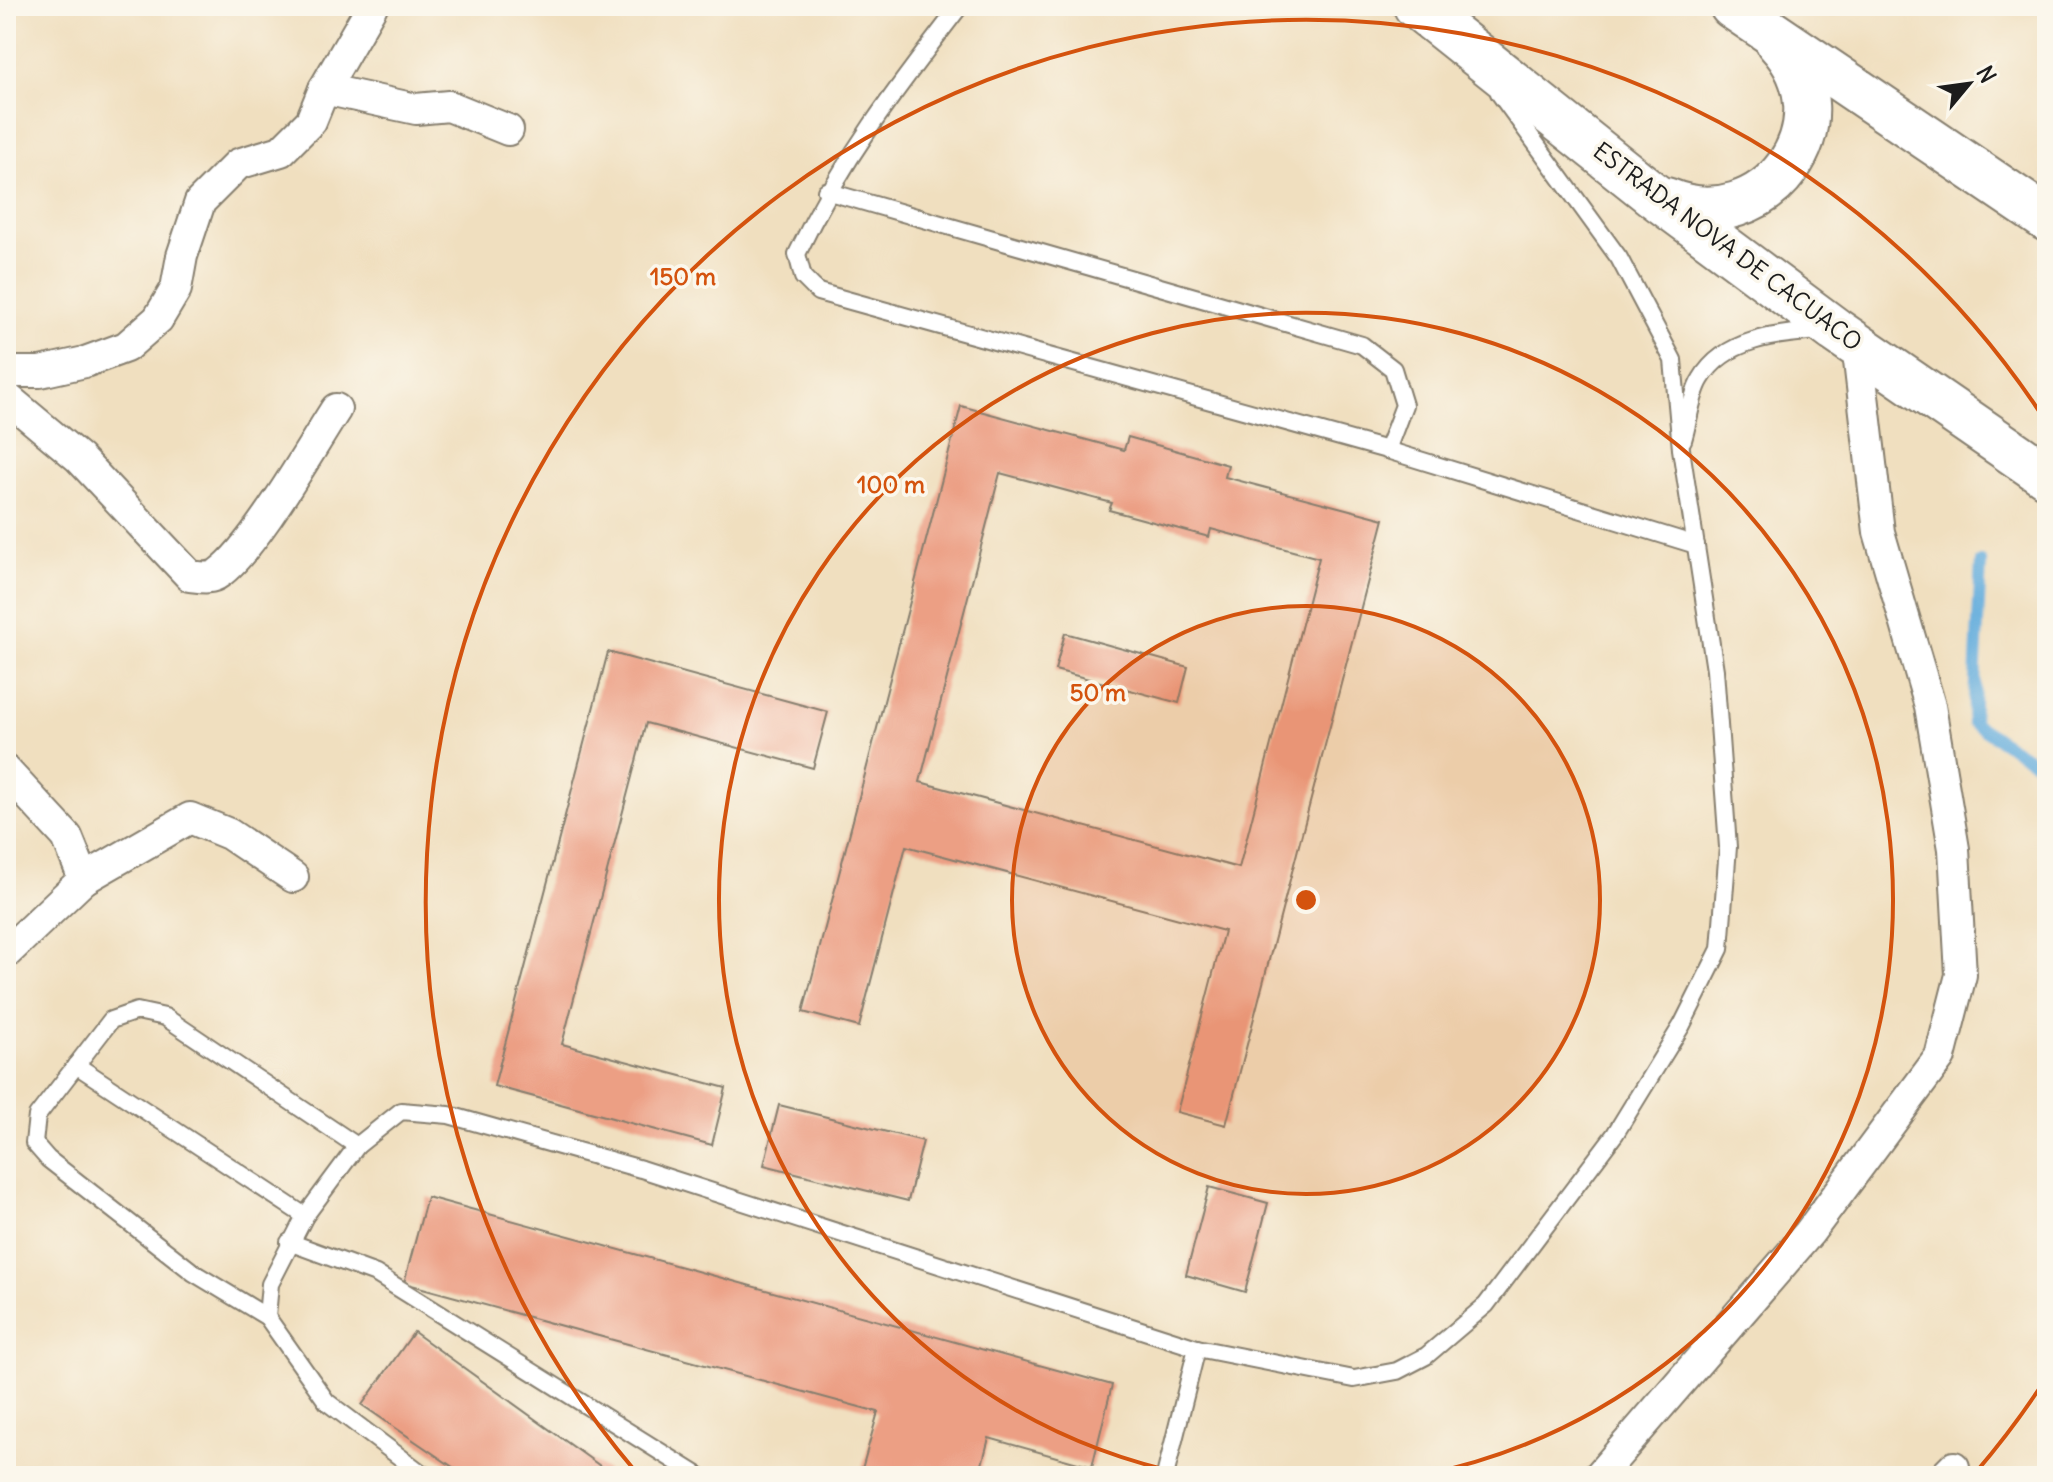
<svg xmlns="http://www.w3.org/2000/svg" width="2053" height="1482" font-family="Delius,sans-serif">
<style>
.lines{fill:none;stroke-linecap:round;stroke-linejoin:round}
.stream{stroke:#66aedd;stroke-width:12}
.building{fill:#ec9f84;fill-rule:evenodd}
.service-casing{stroke:#867e6e;stroke-width:20}
.minor-casing{stroke:#867e6e;stroke-width:34}
.primary-casing{stroke:#867e6e;stroke-width:48}
.service{stroke:#fff;stroke-width:16}
.minor{stroke:#fff;stroke-width:30}
.primary{stroke:#fff;stroke-width:44}
.ring{fill:none;stroke:#d4530e;stroke-width:4}
.labels{text-anchor:middle;dominant-baseline:central;stroke-width:7;stroke-linejoin:round;paint-order:stroke}
.street-label{font-size:24px;fill:#1c1c1c;stroke:#fbf7ec}
.centre{fill:#d4530e;stroke:#fbf7ec;stroke-width:4}
.ring-label{font-size:24px;text-anchor:middle;font-weight:bold;fill:#d4530e;stroke:#fbf7ec;stroke-width:7;stroke-linejoin:round;paint-order:stroke}
</style>
<rect width="100%" height="100%" fill="#fbf7ec"/>
<filter id="ink" filterUnits="userSpaceOnUse"><feTurbulence type="fractalNoise" baseFrequency=".0125" numOctaves="2"/><feDisplacementMap in="SourceGraphic" scale="16" xChannelSelector="R" yChannelSelector="G"/><feConvolveMatrix kernelMatrix="1 2 1 2 8 2 1 2 1" color-interpolation-filters="sRGB"/></filter>
<filter id="wash" filterUnits="userSpaceOnUse"><feTurbulence type="fractalNoise" baseFrequency=".006" numOctaves="4" result="noise"/><feDisplacementMap in="SourceGraphic" scale="32" xChannelSelector="R" yChannelSelector="G"/><feGaussianBlur stdDeviation="1.8" result="paint"/><feColorMatrix in="noise" values="0 0 0 0 0 0 0 0 0 0 0 0 0 0 0 0 0 1.4 0 .05"/><feComposite in="paint" operator="in"/></filter>
<g filter="url(#wash)">
<rect width="100%" height="100%" fill="#f0dfbf"/>
<g class="lines">
<polyline class="stream" points="1981,562 1973,723 2047,770"/>
</g>
<g id="blocks">
<g class="building">
<path d="M961 406 1124 450 1128 437 1228 465 1225 477 1384 519 1226 1125 1177 1112 1224 931 906 846 859 1027 803 1012ZM1000 473 1112 503 1109 510 1209 537 1211 529 1319 558 1239 868 920 782Z"/>
<polygon points="1065,633 1188,667 1179,703 1055,670"/>
<polygon points="608,652 828,712 813,768 646,723 562,1044 726,1088 712,1145 494,1086"/>
<polygon points="779,1105 923,1141 908,1201 764,1165"/>
<polygon points="1209,1187 1268,1203 1245,1292 1186,1275"/>
<polygon points="427,1197 1112,1385 1092,1467 989,1438 979,1476 860,1476 878,1412 404,1283"/>
<polygon points="414,1332 614,1476 466,1476 362,1405"/>
</g>
</g>
</g>
<g filter="url(#ink)">
<use href="#blocks" fill-opacity="0" stroke="#867e6e" stroke-width="2"/>
<g class="lines">
<defs>
<g id="service">
<path d="M960 6C896 89 842 159 797 254L803 277 818 292 1387 450 1696 545"/>
<polyline points="826,191 1362,345 1393,369 1404,405 1387,450"/>
<path d="M1683 440C1689 421 1691 395 1701 379 1725 338 1778 334 1820 331"/>
<polyline points="76,1065 305,1216"/>
<polyline points="289,1242 376,1274 699,1476"/>
<polyline points="267,1317 194,1273 48,1159 34,1143 37,1116 111,1020 137,1011 165,1017 357,1146"/>
<polyline points="425,1476 327,1402 267,1317 270,1284 305,1216 357,1146 401,1111 449,1115 641,1169 1197,1348 1354,1379 1397,1371 1426,1356 1486,1305 1615,1134 1682,1025 1720,949 1728,847 1715,670 1681,449 1673,360 1619,258 1499,93"/>
<polyline points="1165,1476 1197,1348"/>
</g>
<g id="minor">
<polyline points="324,89 416,109 449,106 508,130"/>
<polyline points="6,372 40,372 85,362 126,347 158,319 176,289 182,256 200,202 238,164 281,151 311,121 324,89 372,6"/>
<path d="M6 397 79 458 190 576C200 577 210 580 219 573 254 548 310 449 336 409"/>
<polyline points="6,771 67,837 84,879 6,953"/>
<polyline points="84,879 190,818 229,834 293,877"/>
<polyline points="1599,1476 1809,1233 1940,1057 1961,975 1954,849 1930,706 1879,532 1857,344"/>
<polyline points="1945,1476 1954,1467"/>
</g>
<g id="primary">
<polyline points="1416,6 1652,194 1835,330 2047,476"/>
<polyline points="1732,6 2047,219"/>
<path d="M1666 200C1766 242 1853 122 1778 42"/>
</g>
</defs>
<use href="#service" class="service-casing"/>
<use href="#minor" class="minor-casing"/>
<use href="#primary" class="primary-casing"/>
<use href="#service" class="service"/>
<use href="#minor" class="minor"/>
<use href="#primary" class="primary"/>
</g>
</g>
<circle cx="1306" cy="900" r="294" fill="#d4530e" fill-opacity=".12"/>
<g class="ring">
<circle cx="1306" cy="900" r="294"/>
<path d="M1189 1475A587 587 0 1 1 1423 1475"/>
<path d="M2045 1380A881 881 0 0 1 1976 1472M636 1472A881 881 0 1 1 2045 420"/>
</g>
<g class="labels">
<g class="street-label">
<text transform="translate(1728 246) rotate(37)">ESTRADA NOVA DE CACUACO</text>
</g>
</g>
<circle cx="1306" cy="900" r="12" class="centre"/>
<g class="ring-label">
<text x="683" y="285">150 m</text>
<text x="891" y="493">100 m</text>
<text x="1098" y="701">50 m</text>
</g>
<rect width="2053" height="1482" fill="none" stroke="#fbf7ec" stroke-width="32"/>
<g transform="translate(1969 84) rotate(61)" stroke="#fbf7ec" stroke-width="6" paint-order="stroke">
<path d="M0-6L14 30L0 20L-14 30Z" fill="#1c1c1c"/>
<text y="-12" font-size="22" font-weight="bold" text-anchor="middle" fill="#1c1c1c">N</text>
</g>
</svg>
